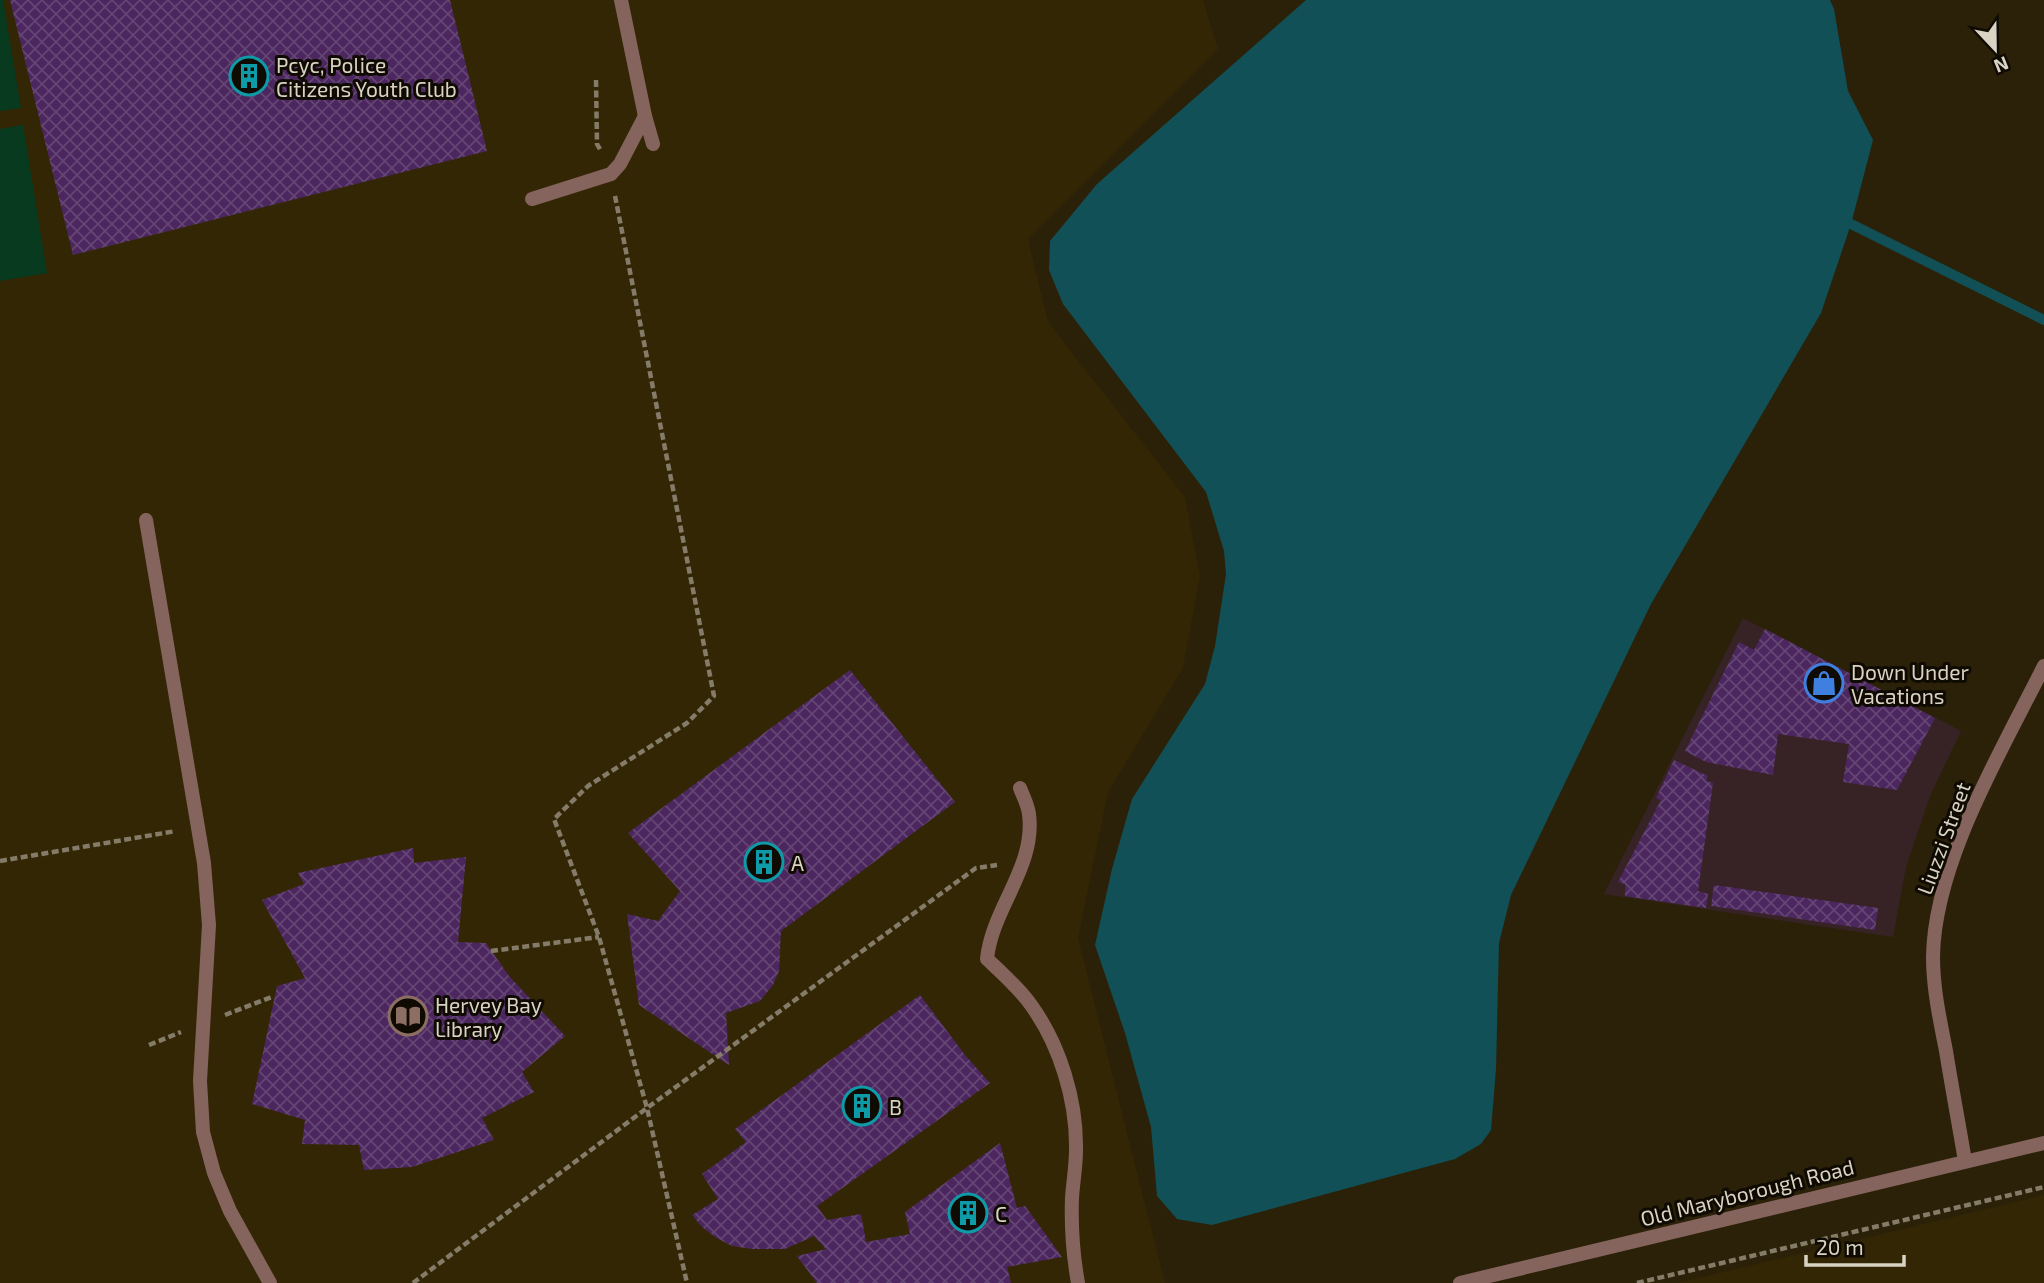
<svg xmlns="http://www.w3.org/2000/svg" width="2044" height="1283" font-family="'Exo 2',sans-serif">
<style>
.commercial{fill:#372326}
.built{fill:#332605}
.grass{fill:#073a1f}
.water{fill:#115056}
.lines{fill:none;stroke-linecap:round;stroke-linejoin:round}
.stream{stroke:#115056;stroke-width:10}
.building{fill:url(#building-cross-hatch)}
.path{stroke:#847c68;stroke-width:4.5;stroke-dasharray:7 3.5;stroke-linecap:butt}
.service{stroke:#86645e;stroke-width:14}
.minor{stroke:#86645e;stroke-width:14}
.tertiary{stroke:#86645e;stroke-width:14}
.labels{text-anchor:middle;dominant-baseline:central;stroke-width:6;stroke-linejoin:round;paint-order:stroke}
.poi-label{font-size:21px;fill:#d9d3c4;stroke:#0f0b03;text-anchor:start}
.street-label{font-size:21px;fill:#d9d3c4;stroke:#0f0b03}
</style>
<defs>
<pattern id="building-cross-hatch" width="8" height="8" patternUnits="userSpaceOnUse" patternTransform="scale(1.75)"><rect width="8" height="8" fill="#4b265f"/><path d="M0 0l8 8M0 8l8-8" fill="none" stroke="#644574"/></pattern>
</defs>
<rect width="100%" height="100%" fill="#2b2108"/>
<polygon class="commercial" points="1743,618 1961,731 1930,796 1906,867 1893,937 1604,894"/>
<g class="built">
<polygon points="0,0 1203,0 1218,49 1028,239 1048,322 1185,497 1200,576 1183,668 1108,792 1078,938 1165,1283 0,1283"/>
<polygon points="2044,1195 2044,1283 1678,1283"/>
</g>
<g class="grass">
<polygon points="0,0 3,0 21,108 0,111"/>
<polygon points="23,125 47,273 0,281 0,129"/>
</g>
<polygon class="water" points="1306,0 1830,0 1834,9 1848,91 1873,140 1851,224 1821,313 1651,604 1511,895 1499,943 1496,1069 1491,1130 1481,1144 1455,1159 1212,1225 1177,1219 1157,1196 1151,1127 1125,1033 1095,945 1112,869 1132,799 1205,684 1215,646 1226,574 1224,551 1206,492 1063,304 1049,270 1050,241 1097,184"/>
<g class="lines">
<polyline class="stream" points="1851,224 2044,320"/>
</g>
<g class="building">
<polygon points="10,0 450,0 487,151 73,255"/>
<polygon points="1765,629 1935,718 1897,790 1843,782 1849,744 1778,734 1773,775 1706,762 1685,751 1739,642 1754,650"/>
<polygon points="850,670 955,802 781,931 779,971 773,985 760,1001 726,1013 729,1065 639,1005 627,914 658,921 680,891 628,833"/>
<polygon points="1674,760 1708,776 1706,781 1713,783 1698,891 1708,894 1706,908 1625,896 1625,884 1618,882 1661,800 1656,798"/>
<polygon points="413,848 414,863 466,857 458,942 486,943 509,976 565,1036 522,1072 534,1092 482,1118 494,1140 412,1167 364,1170 359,1145 302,1144 305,1120 252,1104 277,986 305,978 262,900 304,884 298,873"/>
<polygon points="1714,885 1878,908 1875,930 1711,906"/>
<polygon points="920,995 965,1055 990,1083 817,1206 827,1220 861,1214 866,1242 910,1234 905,1212 1000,1143 1017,1208 1025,1206 1062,1257 1007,1267 1011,1283 817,1283 797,1256 826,1249 814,1236 785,1249 752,1249 732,1246 715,1237 702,1227 692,1215 718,1199 702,1174 746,1142 735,1129"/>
</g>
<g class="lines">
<g class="path">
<polyline points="596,80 597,144 601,151"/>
<polyline points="615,196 714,696 687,723 588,786 554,819 599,937 647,1108 687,1283"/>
<polyline points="0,861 176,831"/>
<polyline points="491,951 599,937"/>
<polyline points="225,1015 274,996"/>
<polyline points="149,1045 181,1032"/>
<polyline points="413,1283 647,1108 976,868 997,865"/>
<polyline points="1637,1283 2044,1187"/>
</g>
<g class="service">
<polyline points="621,0 645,116 653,144"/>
<polyline points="532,199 611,174 620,164 645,116"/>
<polyline points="146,520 204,863 209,925 200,1081 203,1132 214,1173 230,1211 270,1283"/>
<path d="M1020 788C1023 796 1028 805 1029 814 1036 867 992 908 987 959 1002 973 1019 988 1031 1005 1060 1045 1077 1101 1076 1150 1076 1167 1073 1182 1072 1198 1071 1226 1073 1255 1078 1283"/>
</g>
<path class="minor" d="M1965 1161C1959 1125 1952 1088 1946 1051 1940 1020 1933 989 1933 957 1934 863 2002 750 2044 666"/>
<polyline class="tertiary" points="1460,1283 2044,1143"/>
</g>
<defs>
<symbol id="building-ring" viewBox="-11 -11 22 22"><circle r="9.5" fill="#0f0b03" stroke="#0f9aa8" stroke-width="1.5"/><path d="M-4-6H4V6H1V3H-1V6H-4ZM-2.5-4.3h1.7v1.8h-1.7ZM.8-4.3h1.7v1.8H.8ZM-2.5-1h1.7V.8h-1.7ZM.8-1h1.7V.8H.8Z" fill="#0f9aa8"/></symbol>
<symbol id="shop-ring" viewBox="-11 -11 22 22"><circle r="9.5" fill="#0f0b03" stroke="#3f7fe0" stroke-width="1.5"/><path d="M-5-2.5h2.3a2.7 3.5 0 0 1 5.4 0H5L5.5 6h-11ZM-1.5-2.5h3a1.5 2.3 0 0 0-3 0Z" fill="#3f7fe0"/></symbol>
<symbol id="library-ring" viewBox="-11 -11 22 22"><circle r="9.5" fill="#0f0b03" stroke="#8d6e63" stroke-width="1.5"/><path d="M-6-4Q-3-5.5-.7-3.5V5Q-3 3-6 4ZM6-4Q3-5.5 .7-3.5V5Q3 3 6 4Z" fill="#8d6e63"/></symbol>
</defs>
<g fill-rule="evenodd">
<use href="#building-ring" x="227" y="54" width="44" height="44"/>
<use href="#shop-ring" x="1802" y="661" width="44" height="44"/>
<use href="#building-ring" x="742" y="840" width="44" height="44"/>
<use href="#library-ring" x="386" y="994" width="44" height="44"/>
<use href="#building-ring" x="840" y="1084" width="44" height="44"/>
<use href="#building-ring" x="946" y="1191" width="44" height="44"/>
</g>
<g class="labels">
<g class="poi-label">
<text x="276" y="64">Pcyc, Police<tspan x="276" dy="24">Citizens Youth Club</tspan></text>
<text x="1851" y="671">Down Under<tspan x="1851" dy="24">Vacations</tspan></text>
<text x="791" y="862">A</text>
<text x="435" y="1004">Hervey Bay<tspan x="435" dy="24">Library</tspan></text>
<text x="889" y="1106">B</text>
<text x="995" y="1213">C</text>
</g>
<g class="street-label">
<text transform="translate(1943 838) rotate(-70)">Liuzzi Street</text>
<text transform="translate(1747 1192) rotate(-14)">Old Maryborough Road</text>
</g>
</g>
<g transform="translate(1995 49) rotate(158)" stroke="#0f0b03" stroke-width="5" paint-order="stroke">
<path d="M0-5L12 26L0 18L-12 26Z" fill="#d9d3c4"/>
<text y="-10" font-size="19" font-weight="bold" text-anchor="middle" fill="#d9d3c4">N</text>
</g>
<path d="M1806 1255v10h98v-10" fill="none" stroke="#d9d3c4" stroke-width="3.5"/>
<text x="1816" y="1255" font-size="21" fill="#d9d3c4" stroke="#0f0b03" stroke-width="5" paint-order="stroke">20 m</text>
</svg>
